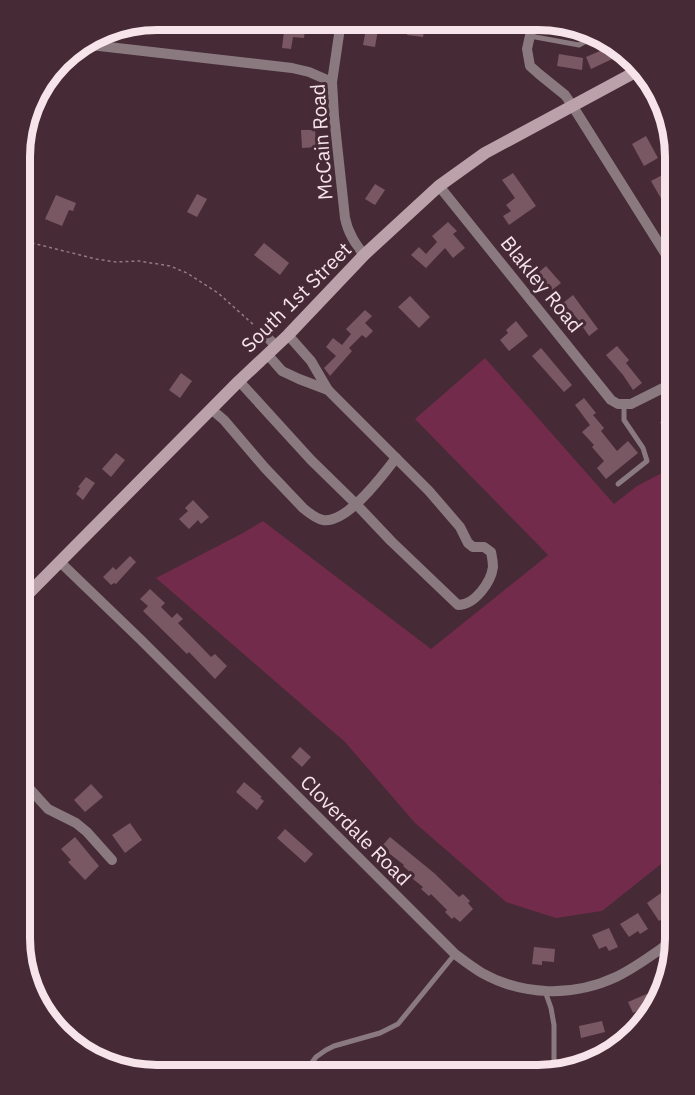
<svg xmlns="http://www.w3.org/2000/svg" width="695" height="1095" font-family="'IBM Plex Sans',sans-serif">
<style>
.green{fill:#732b4b}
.building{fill:#795864}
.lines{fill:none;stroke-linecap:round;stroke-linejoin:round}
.path{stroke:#927a83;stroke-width:1.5;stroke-dasharray:3 3;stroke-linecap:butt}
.service{stroke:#8a7a80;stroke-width:5}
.minor{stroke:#8a7a80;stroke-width:10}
.secondary{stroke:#bba2aa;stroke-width:12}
.labels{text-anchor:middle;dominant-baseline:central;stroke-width:6;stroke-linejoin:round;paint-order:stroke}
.street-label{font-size:20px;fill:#f7e4ea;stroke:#462a35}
.rim{fill:none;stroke:#f7e4ea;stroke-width:8}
</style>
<rect width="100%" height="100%" fill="#462a35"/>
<polygon class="green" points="485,358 614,504 637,486 675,466 675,769 660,782 675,806 675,853 602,911 556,918 506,902 415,823 345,742 156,578 241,534 263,521 431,649 548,555 415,419"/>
<g class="building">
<polygon points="293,20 306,20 304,38 293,37 291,49 282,48 285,23 293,24"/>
<polygon points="409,24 425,26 423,37 407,35"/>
<polygon points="366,29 378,30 375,47 363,45"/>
<polygon points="614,45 622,48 625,53 591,69 586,57"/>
<polygon points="559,54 583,58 582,70 557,66"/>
<polygon points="301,130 315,130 316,147 302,148"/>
<polygon points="646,136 658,158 644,166 632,144"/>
<polygon points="668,172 673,181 668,184 675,199 675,223 651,181"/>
<polygon points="513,173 536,206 509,225 503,216 511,211 506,205 515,198 502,180"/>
<polygon points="375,184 385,190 375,205 365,199"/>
<polygon points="197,194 207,199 197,217 187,212"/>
<polygon points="56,195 76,203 73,211 69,210 62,226 45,219"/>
<polygon points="448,222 457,231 453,234 465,248 453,258 445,248 426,268 411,255 419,247 426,254 437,242 432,236"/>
<polygon points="264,243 289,263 280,275 254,255"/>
<polygon points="546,266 561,283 552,290 538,273"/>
<polygon points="573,295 598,329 589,336 576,317 563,303"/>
<polygon points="410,296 430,317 419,328 398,307"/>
<polygon points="365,310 372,316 365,323 373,331 366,338 362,335 349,348 352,351 330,376 324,368 336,356 326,347 333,338 342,345 351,334 346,329"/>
<polygon points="516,321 528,336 509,351 500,340 508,333 506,330"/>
<polygon points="617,346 629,360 626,363 642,383 633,390 623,375 606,355"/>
<polygon points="541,348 572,385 564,392 532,356"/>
<polygon points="181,373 192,381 180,398 169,390"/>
<polygon points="584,398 596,413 593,415 604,428 601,431 617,451 628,441 638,453 606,479 597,468 604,461 592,447 594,445 582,432 590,425 575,405"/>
<polygon points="675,414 675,429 666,434 660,422"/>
<polygon points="116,453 125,460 111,477 102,469"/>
<polygon points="86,477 95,483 83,500 76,494 80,488 78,487"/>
<polygon points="193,500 209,517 201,524 198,520 189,529 179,519 188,511 185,508"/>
<polygon points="130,556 136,562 116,584 114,583 111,585 103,577 113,567 116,570"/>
<polygon points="150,589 165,603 161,607 172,618 177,613 183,619 178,623 211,657 215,654 227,666 215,679 189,652 187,654 143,611 148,606 140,599"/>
<polygon points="300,747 311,757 302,767 291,757"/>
<polygon points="244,782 262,797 260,798 264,801 257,810 236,792"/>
<polygon points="91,784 103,797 85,812 74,800"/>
<polygon points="130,823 142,840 125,853 112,835"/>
<polygon points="285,829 313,854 305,863 277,838"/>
<polygon points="75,837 99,866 85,880 68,862 71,860 61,849"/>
<polygon points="390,837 434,873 459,897 463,894 470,901 468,903 473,909 460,922 454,917 452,919 445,912 447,910 431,894 429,896 421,889 423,887 408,875 410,872 403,866 404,865 381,847"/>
<polygon points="661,893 670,906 663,910 667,916 659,921 647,903"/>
<polygon points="638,913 648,929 640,934 638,931 629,937 620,924"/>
<polygon points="609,928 618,947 609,951 606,946 599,949 592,935"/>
<polygon points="534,947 555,949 554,962 542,961 542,965 532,964"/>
<polygon points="649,993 653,1003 633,1013 628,1002"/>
<polygon points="602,1021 605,1032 581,1038 579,1026"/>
</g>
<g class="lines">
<polyline class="path" points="20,240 96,259 116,262 139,261 170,266 187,273 218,293 255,326"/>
<g class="service">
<polyline points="530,36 579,45 595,36"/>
<polyline points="618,484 647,461 643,448 624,420 624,405"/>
<polyline points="545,991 551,1008 554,1025 554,1072"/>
<polyline points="230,1075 240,1075"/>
<polyline points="303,1075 316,1057 326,1050 334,1046 380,1033 398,1024 455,954"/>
</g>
<g class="minor">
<path d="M341 21 332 82 334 116 345 218C348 233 355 243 364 255"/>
<polyline points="533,22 527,49 530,66 539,74 565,95 572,105 675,269"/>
<polyline points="82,44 292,68 309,72 332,82"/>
<polyline points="439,186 611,400 618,404 631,404 675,382"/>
<polyline points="263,333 276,346"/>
<polyline points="288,335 311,361 328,390"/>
<path d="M239 381 311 460 356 504 391 541 458 605C475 605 491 582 493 567 493 561 492 557 491 552L484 547H473L468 543 460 527 429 491 328 390 299 379 282 371 268 355"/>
<path d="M211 409 224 420 265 468 303 508C309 513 316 519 323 520 347 524 383 475 396 458"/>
<path d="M60 562 141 640 455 954C463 960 472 967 482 973 523 996 573 997 616 977 637 967 656 952 675 939"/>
<polyline points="20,778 48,809 76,823 87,832 112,860"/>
</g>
<polyline class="secondary" points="20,602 239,381 288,335 364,255 439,186 485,153 639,70"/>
</g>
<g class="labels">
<g class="street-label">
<text transform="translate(321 142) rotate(-94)">McCain Road</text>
<text transform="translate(542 284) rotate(51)">Blakley Road</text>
<text transform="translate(296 297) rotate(-45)">South 1st Street</text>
<text transform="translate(356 830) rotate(45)">Cloverdale Road</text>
</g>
</g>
<path d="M0 0H695V1095H0ZM157 30H538A127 127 0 0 1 665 157V938A127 127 0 0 1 538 1065H157A127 127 0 0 1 30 938V157A127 127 0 0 1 157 30Z" fill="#462a35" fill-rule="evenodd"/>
<path class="rim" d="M157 30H538A127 127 0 0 1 665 157V938A127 127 0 0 1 538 1065H157A127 127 0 0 1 30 938V157A127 127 0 0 1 157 30Z"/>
</svg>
